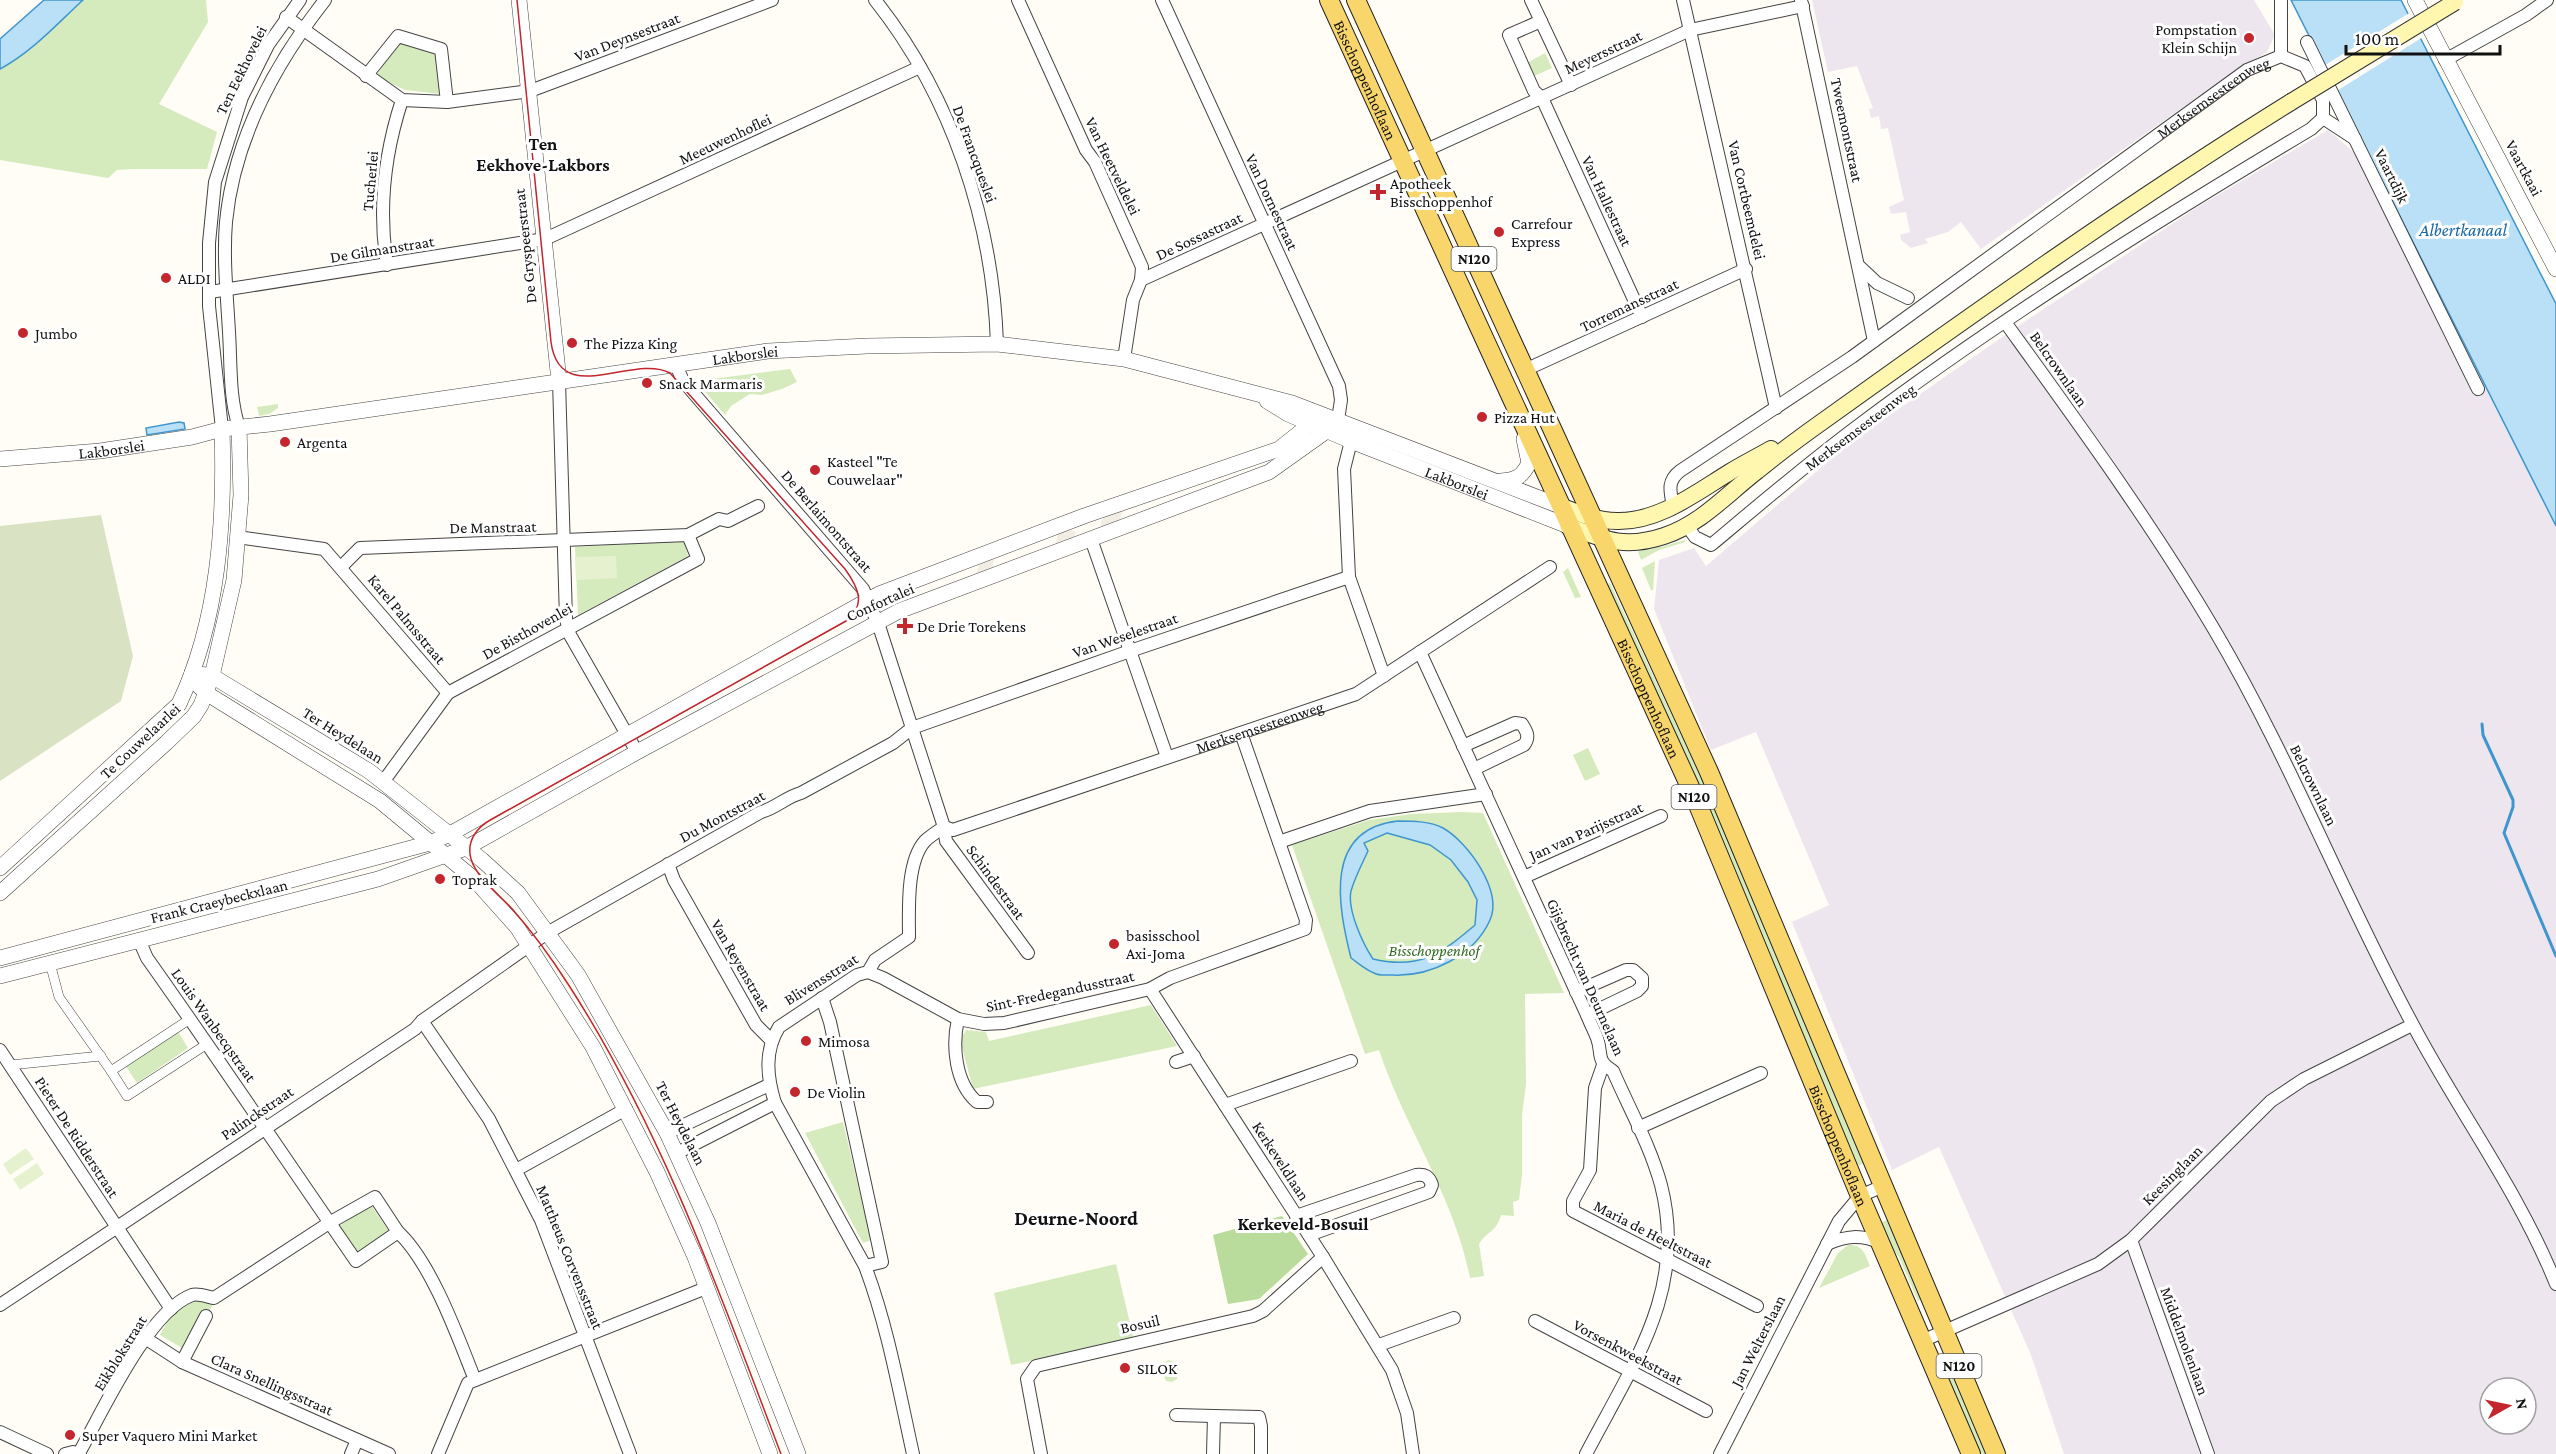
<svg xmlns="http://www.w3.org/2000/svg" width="2556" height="1454" font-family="'Crimson Pro',serif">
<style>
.industrial{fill:#eee6ef;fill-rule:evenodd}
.green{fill:#d5ebbd}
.forest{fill:#b9dc9c}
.cemetery{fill:#d9e3c4}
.pitch{fill:#e6f2cf}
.plaza{fill:#f1ede2}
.water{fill:#b9e0f7;stroke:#3f96cf;stroke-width:1.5;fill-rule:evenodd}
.pier{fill:#fffdf5}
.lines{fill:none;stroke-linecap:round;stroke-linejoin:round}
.stream{stroke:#3f96cf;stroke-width:3}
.pedestrian-casing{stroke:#444;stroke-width:10}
.minor-casing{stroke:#444;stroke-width:14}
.tertiary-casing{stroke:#444;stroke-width:16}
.secondary-casing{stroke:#333;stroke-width:18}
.primary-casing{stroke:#222;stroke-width:20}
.pedestrian{stroke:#fff;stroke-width:9}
.minor{stroke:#fff;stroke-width:12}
.tertiary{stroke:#fff;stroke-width:15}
.secondary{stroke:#fff6b0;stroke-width:16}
.primary{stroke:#f9d66b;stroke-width:18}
.tram{stroke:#c4262e;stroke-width:1.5}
.secondary-bridge-casing{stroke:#333;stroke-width:18;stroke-linecap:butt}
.secondary-bridge{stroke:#fff6b0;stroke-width:16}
.poi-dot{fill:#c4262e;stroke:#fff;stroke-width:2}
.labels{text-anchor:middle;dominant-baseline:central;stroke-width:6;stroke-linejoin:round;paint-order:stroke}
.shield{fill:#fff;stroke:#585858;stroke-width:1.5}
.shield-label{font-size:15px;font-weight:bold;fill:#111}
.poi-label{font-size:16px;fill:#111;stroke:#fff;text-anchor:start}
.street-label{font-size:16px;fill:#111;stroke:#fff}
.park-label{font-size:16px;font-style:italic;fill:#2f6b1f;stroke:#fff}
.neighbourhood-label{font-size:18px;font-weight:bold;fill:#111;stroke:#fff}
.water-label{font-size:18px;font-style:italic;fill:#1768a6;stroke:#fff}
.quarter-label{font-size:20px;font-weight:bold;fill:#111;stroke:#fff}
</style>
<rect width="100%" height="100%" fill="#fffdf5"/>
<g class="industrial">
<polygon points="1812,0 2254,0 2275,35 2267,52 2215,85 1981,249 1961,222 1948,232 1925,239 1928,243 1911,248 1901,240 1900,235 1910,232 1906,212 1891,214 1889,207 1904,200 1888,128 1881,129 1879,116 1871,118 1869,109 1873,108 1857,66 1828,72"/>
<path d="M2328 130 2356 154 2486 387 2556 526V1454H2064L2031 1355 1939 1147 1892 1170 1792 922 1829 905 1756 732 1711 750 1654 609 1659 560 1694 548 1706 566 1851 442 2021 324 2199 206ZM2490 1388H2526V1424H2490Z"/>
</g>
<g class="green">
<path d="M83 0H206L208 22 159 104 217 132 207 169H131L117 170 108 178 0 160V69C32 53 58 25 83 0Z"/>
<polygon points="400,41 437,54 440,94 405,90 376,76"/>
<polygon points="1545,53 1552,68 1534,76 1527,63"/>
<polygon points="790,369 797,382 782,389 762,395 750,394 731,406 725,415 696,381"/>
<polygon points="278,404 278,408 269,414 259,416 257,407"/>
<polygon points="1685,540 1685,542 1659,550 1641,560 1638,552 1646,547 1661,547"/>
<polygon points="684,541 688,556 578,615 575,547"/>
<polygon points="1655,561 1653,590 1651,590 1642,568"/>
<polygon points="1568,568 1581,597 1575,598 1563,572"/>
<polygon points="1610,583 1700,776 1712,790 1700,796 1602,586"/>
<polygon points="1588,748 1600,774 1585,781 1573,755"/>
<polygon points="1714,796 1868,1162 1856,1166 1702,801"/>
<path d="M1462 812 1483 813 1564 993 1525 994 1526 1084 1522 1115V1175L1519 1200 1513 1202 1514 1216 1501 1215C1496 1233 1487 1231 1479 1244L1484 1276 1470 1278C1454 1196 1405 1128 1379 1050L1365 1054 1292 845 1369 820 1411 814Z"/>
<polygon points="1151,1005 1177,1046 973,1089 960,1040 966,1030 986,1032 989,1041"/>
<polygon points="177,1030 188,1048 137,1083 125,1065"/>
<polygon points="843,1122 871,1240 863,1243 805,1133"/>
<polygon points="371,1205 390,1233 357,1255 339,1226"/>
<polygon points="1887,1220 1915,1284 1924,1298 1918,1301 1899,1257 1888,1244 1880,1223"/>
<path d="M1848 1245C1863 1244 1865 1254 1870 1266L1819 1288 1838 1253Z"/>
<polygon points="1116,1264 1134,1340 1011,1365 994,1293"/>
<polygon points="195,1300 213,1304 210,1310 203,1309 182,1348 160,1335 171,1315"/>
<polygon points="1168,1360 1179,1363 1177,1379 1172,1382 1166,1381 1162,1373 1163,1364"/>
<polygon points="1953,1364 1991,1454 1977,1454 1941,1369"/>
</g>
<polygon class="forest" points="1282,1216 1308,1254 1259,1299 1228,1304 1213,1235"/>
<polygon class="cemetery" points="101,515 133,656 121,701 0,781 0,526"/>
<g class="pitch">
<polygon points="616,556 617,578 576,580 575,557"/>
<polygon points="26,1148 34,1159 10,1175 3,1164"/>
<polygon points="37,1163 44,1174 20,1190 13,1179"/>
</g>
<g class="plaza">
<polygon points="1123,510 1118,524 1107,527 1101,526 1101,521 1105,517"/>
<polygon points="1071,530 1076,532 1074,539 1055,548 1058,532"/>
<polygon points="995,556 991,572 975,578 980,561"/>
<polygon points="910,587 907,602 890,604 888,601 894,594"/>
</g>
<g class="water">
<path d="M44 0H83C57 24 32 52 0 69V39Z"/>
<polygon points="2291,0 2401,0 2556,304 2556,526"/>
<polygon points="179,422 184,423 185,429 147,435 146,428"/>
<path d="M1398 821C1412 821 1430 821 1443 828 1468 842 1503 891 1490 920 1474 956 1430 977 1392 975 1387 975 1379 976 1374 973 1366 970 1358 963 1351 958 1338 906 1323 829 1398 821ZM1387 833 1430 845 1451 860 1468 882 1477 900 1475 925C1441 954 1419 970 1373 959 1363 944 1347 910 1351 891 1355 877 1362 864 1368 851L1364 843Z"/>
</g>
<polygon class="pier" points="2411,12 2423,37 2335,92 2322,67"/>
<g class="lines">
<polyline class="stream" points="2482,724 2483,735 2513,800 2513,807 2504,833 2556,956"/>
<defs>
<g id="pedestrian">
<polyline points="50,963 59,997 111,1071 190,1019"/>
<polyline points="10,1065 101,1056"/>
<polyline points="111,1071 127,1096 207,1044"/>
</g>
<g id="minor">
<path d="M875 0C952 97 993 221 997 344"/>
<polyline points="1018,0 1086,150 1095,162 1142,267 1141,280 1133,300 1124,359"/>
<polyline points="1162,0 1339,386 1341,400 1338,420"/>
<polyline points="1531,0 1571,85"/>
<polyline points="1683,0 1776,408"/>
<polyline points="1801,0 1874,341"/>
<polyline points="286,17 402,100 447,102 530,91 772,0"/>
<polyline points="1541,21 1509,35 1534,91 1542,98 1642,317"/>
<polyline points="2307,42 2478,389"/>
<polyline points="2281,56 2281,0"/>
<polyline points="2445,60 2526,15 2547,0"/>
<polyline points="366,76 398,36 441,49 447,102"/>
<polyline points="2323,118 2355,139"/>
<path d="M387 265C378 208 384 155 402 100"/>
<polyline points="1860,267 1877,283 1908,298"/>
<polyline points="1141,280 1690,30 1803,6"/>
<polyline points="210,292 545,239 920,67"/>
<path d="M2005 322C2078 423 2152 524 2215 631 2290 758 2343 896 2413 1025 2459 1112 2519 1192 2556 1284"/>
<polyline points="676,365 683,381 863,589 879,626 944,827 946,841 1028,953"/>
<polyline points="1525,370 1746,269"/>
<polyline points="559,381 566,619 570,635 637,752"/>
<path d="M239 427C229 398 231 362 229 332 227 295 223 259 226 222 234 139 274 65 325 0"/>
<polyline points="222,429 209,306 209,243 215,182 242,97 268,45 300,0"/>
<polyline points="1351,441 1344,469 1349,577 1384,676"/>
<path id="s1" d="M1673 506C1670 491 1667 481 1680 471L1852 357 2247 70 2281 56 2305 66 2323 100V118L2311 129C2157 221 2003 317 1859 425 1808 463 1760 504 1711 545L1695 537 1687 526"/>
<polyline points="237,537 324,549 448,693"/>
<polyline points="1091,539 1167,757"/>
<polyline points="341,567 360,548 688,535 719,519 728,521 758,506"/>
<path d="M1420 652 1587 1015C1590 1023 1594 1030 1597 1038 1603 1054 1595 1060 1613 1071 1629 1108 1650 1145 1661 1185 1688 1290 1632 1365 1586 1454"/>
<path d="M1463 746 1515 723 1522 724C1527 732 1530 737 1524 745L1474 769"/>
<polyline points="383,782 448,693 698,559 688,535"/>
<path id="s2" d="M944 827 953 830 1356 694 1550 567"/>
<polyline points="1279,842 1370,811 1486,794"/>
<polyline points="668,864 674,880 756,1025 771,1040"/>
<polyline points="1524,877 1661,816"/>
<polyline points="868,972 883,978 958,1019 984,1024 1004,1023 1150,989 1170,978 1305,929 1306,920 1241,733"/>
<polyline points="1150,989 1323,1257 1392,1370 1407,1413 1413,1454"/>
<polyline points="1576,992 1626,970 1633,970 1642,978 1642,986 1637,991 1587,1015"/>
<polyline points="822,998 830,1022 882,1262 865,1266"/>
<path d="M958 1019C952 1046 955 1083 977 1102H987"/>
<polyline points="422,1021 489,1119 541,1220 630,1454"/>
<polyline points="0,1050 171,1309"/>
<polyline points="1176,1062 1194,1056"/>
<polyline points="1603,1065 1595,1088 1590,1170 1573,1201 1573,1211 1757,1306"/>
<polyline points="1225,1105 1351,1061"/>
<polyline points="1638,1128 1761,1073"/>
<polyline points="667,1133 769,1085"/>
<polyline points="677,1153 775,1103"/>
<polyline points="516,1170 626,1109"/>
<path d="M1296 1216 1416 1175C1425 1174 1429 1176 1432 1185L1429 1192 1309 1235"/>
<path d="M398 1232C431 1262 458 1337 475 1380"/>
<polyline points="2131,1240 2208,1454"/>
<path d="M1827 1244C1846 1236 1861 1234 1881 1243"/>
<path d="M0 1305 415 1029 422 1021 547 933 761 812C776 808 786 797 801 793L893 743 912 728 1130 651 1349 577"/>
<polyline points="1535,1321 1706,1411"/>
<polyline points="145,1338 182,1362 389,1454"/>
<polyline points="1922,1341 2098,1264 2131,1240 2271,1101 2304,1079 2412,1025"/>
<polyline points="1379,1345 1454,1318"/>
<polyline points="182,1362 206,1316"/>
<polyline points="1176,1415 1214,1416"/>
<polyline points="0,1432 47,1454"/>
<path d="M79 1453C102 1413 148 1311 192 1295 198 1293 208 1297 214 1298L329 1223 375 1197 398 1232 356 1261C286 1160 218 1058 147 958L139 940"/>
<polyline points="65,1454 73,1452 80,1454"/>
<polyline points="351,1454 357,1440"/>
<polyline points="438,1454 468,1383 706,1288"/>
<path d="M913 1454C899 1391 888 1327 865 1266L775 1103C767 1077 764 1051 779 1027L857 975 868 972 875 960 909 937C909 911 906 862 925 841 930 836 938 831 944 827"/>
<polyline points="1041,1454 1027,1379 1036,1366 1253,1316 1263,1311 1323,1257"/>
<polyline points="1213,1454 1214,1416 1259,1417 1261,1426 1261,1454"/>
<polyline points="1720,1454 1839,1221 1860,1196 1883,1186"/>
</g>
<g id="tertiary">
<polyline points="519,0 559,381"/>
<polyline points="2415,0 2556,269"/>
<path id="s3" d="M1267 401 1288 414 1351 441 1568 526"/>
<path id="s4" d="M0 459 100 451 192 437 222 429 270 424 768 351 867 346 997 344 1124 359 1292 403 1560 506"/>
<path d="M1501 481C1516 480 1522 477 1529 463L1524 439"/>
<polyline points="192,673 212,676 369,771 482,860 518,893 578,975 667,1133 708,1223 798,1454"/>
<polyline points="191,678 206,693 380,801 473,878 517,927 593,1047 657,1172 695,1257 770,1454"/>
<path d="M0 868 179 704C219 620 225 520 222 429"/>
<polyline points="0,893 166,743 194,716 201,705 212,676 234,580 241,495 239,427"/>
<polyline points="0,958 430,843 450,834 879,594 1084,516 1279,449 1322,415"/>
<polyline points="0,976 378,879 466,848 637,752 899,611 1269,472 1328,430"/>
</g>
<g id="secondary">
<path d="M1560 506C1578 513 1597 521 1617 521 1659 522 1697 492 1730 472 1743 464 1757 457 1771 449"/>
<path d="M1568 526C1605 540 1625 549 1664 536 1701 524 1727 494 1757 471 1779 453 1802 436 1826 419 1978 310 2132 201 2291 102"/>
</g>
<g id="primary">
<path id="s5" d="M1329 0 1696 800 1860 1196 1971 1454"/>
<polyline points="1356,0 1709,772 1996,1454"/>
</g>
</defs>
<use href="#pedestrian" class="pedestrian-casing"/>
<use href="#minor" class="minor-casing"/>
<use href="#tertiary" class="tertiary-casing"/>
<use href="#secondary" class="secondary-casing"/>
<use href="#primary" class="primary-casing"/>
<use href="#pedestrian" class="pedestrian"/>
<use href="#minor" class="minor"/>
<use href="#tertiary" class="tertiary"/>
<use href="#secondary" class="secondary"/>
<use href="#primary" class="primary"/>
<path class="tram" d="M517 0 551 342C560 409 633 353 670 373L845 569C858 587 867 605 846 621L492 819C477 827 466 841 471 859 477 879 501 896 514 911 534 934 552 959 568 984 662 1129 720 1294 781 1454"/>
<defs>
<polyline id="secondary-bridge" points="2291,102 2455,2"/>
</defs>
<use href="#secondary-bridge" class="secondary-bridge-casing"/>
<use href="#secondary-bridge" class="secondary-bridge"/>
</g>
<g class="poi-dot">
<circle cx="2249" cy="38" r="6"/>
<path d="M1375 183h6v6h6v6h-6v6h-6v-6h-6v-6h6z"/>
<circle cx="1499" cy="232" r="6"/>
<circle cx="166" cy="278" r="6"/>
<circle cx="23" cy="333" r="6"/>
<circle cx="572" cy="343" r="6"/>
<circle cx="647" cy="383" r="6"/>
<circle cx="1482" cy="417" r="6"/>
<circle cx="285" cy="442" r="6"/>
<circle cx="815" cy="470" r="6"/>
<path d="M902 617h6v6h6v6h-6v6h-6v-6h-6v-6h6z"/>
<circle cx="440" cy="879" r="6"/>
<circle cx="1114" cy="944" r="6"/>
<circle cx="806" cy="1041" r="6"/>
<circle cx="795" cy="1092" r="6"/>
<circle cx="1125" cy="1368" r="6"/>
<circle cx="70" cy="1435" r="6"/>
</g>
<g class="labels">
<g class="shield">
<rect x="1451.5" y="247" width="45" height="24" rx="4.5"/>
<rect x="1671.5" y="785" width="45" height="24" rx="4.5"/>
<rect x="1936.5" y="1354" width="45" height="24" rx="4.5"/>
</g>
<g class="shield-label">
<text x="1474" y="259">N120</text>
<text x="1694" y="797">N120</text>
<text x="1959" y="1366">N120</text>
</g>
<g class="poi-label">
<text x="2237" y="29" text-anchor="end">Pompstation<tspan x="2237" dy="18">Klein Schijn</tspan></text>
<text x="1390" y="183">Apotheek<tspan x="1390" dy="18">Bisschoppenhof</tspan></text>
<text x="1511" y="223">Carrefour<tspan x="1511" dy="18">Express</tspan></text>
<text x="178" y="278">ALDI</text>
<text x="35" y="333">Jumbo</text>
<text x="584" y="343">The Pizza King</text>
<text x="659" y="383">Snack Marmaris</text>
<text x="1494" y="417">Pizza Hut</text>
<text x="297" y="442">Argenta</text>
<text x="827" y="461">Kasteel "Te<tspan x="827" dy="18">Couwelaar"</tspan></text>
<text x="917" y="626">De Drie Torekens</text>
<text x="452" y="879">Toprak</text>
<text x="1126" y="935">basisschool<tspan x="1126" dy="18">Axi-Joma</tspan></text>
<text x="818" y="1041">Mimosa</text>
<text x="807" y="1092">De Violin</text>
<text x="1137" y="1368">SILOK</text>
<text x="82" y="1435">Super Vaquero Mini Market</text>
</g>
<g class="street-label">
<text transform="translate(627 37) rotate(-21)">Van Deynsestraat</text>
<text transform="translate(1603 52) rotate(-25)">Meyersstraat</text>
<text transform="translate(241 70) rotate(-64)">Ten Eekhovelei</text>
<text stroke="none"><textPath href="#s5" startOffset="88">Bisschoppenhoflaan</textPath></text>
<text stroke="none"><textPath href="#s1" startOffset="690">Merksemsesteenweg</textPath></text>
<text transform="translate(1847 130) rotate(78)">Tweemontstraat</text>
<text transform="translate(725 139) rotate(-25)">Meeuwenhoflei</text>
<text transform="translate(975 154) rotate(70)">De Francqueslei</text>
<text transform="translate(1113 166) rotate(64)">Van Heetveldelei</text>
<text transform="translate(2524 168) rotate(62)">Vaartkaai</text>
<text transform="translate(2392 176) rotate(64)">Vaartdijk</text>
<text transform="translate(370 181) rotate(-85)">Tucherlei</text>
<text transform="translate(1747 200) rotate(77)">Van Cortbeemdelei</text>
<text transform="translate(1607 201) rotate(65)">Van Hallestraat</text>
<text transform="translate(1272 202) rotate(65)">Van Dornestraat</text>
<text transform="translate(1199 236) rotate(-25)">De Sossastraat</text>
<text transform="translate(525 246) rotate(-96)">De Gryspeerstraat</text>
<text transform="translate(382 249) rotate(-9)">De Gilmanstraat</text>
<text transform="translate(1629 305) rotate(-25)">Torremansstraat</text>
<text stroke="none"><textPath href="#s4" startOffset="753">Lakborslei</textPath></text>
<text transform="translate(2059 369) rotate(55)">Belcrownlaan</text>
<text transform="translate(1860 427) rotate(-37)">Merksemsesteenweg</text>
<text stroke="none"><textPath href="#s4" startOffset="112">Lakborslei</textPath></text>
<text stroke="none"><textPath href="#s3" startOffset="207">Lakborslei</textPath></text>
<text transform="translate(827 521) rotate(49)">De Berlaimontstraat</text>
<text transform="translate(493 527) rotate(-1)">De Manstraat</text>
<text transform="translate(880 602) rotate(-24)">Confortalei</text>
<text transform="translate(407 619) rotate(50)">Karel Palmsstraat</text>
<text transform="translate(527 631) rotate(-29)">De Bisthovenlei</text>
<text transform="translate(1125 635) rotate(-19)">Van Weselestraat</text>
<text stroke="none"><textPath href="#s5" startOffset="768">Bisschoppenhoflaan</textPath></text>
<text stroke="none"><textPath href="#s2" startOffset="333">Merksemsesteenweg</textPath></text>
<text transform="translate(343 735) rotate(32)">Ter Heydelaan</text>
<text transform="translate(140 741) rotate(-43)">Te Couwelaarlei</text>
<text transform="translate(2314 785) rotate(64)">Belcrownlaan</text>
<text transform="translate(722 816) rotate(-28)">Du Montstraat</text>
<text transform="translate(1586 831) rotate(-24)">Jan van Parijsstraat</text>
<text transform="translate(996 882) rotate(54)">Schindestraat</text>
<text transform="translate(219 901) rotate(-14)">Frank Craeybeckxlaan</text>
<text transform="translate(741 965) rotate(60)">Van Reyenstraat</text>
<text transform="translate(1586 977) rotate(66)">Gijsbrecht van Deurnelaan</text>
<text transform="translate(821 979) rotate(-32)">Blivensstraat</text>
<text transform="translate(1060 991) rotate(-12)">Sint-Fredegandusstraat</text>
<text transform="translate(214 1025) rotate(55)">Louis Wanbecqstraat</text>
<text transform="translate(257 1113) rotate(-34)">Palinckstraat</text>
<text transform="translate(681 1123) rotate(63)">Ter Heydelaan</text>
<text transform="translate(77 1137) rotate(57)">Pieter De Ridderstraat</text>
<text stroke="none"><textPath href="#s5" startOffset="1254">Bisschoppenhoflaan</textPath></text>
<text transform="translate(1281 1161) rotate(57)">Kerkeveldlaan</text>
<text transform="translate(2172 1175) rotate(-45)">Keesinglaan</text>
<text transform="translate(1653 1234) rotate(27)">Maria de Heeltstraat</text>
<text transform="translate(570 1257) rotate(68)">Mattheus Corvensstraat</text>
<text transform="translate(1140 1324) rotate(-13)">Bosuil</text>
<text transform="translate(1758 1341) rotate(-63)">Jan Welterslaan</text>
<text transform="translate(2185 1341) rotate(70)">Middelmolenlaan</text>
<text transform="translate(1628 1352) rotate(28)">Vorsenkweekstraat</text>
<text transform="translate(120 1353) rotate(-58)">Eikblokstraat</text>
<text transform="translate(272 1384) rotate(24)">Clara Snellingsstraat</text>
</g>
<g class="park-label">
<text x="1434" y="950">Bisschoppenhof</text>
</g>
<g class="neighbourhood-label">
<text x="543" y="144">Ten<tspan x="543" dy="21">Eekhove-Lakbors</tspan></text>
<text x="1303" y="1224">Kerkeveld-Bosuil</text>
</g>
<g class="water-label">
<text x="2463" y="230">Albertkanaal</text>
</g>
<g class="quarter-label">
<text x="1076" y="1218">Deurne-Noord</text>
</g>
</g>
<g transform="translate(2508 1406) rotate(81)"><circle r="28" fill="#ffffff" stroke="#a0a0a0" stroke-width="1.5"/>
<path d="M0-4.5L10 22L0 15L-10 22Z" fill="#c4262e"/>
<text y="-9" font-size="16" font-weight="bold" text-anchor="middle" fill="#111111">N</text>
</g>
<path d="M2346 45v9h154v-9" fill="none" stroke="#111111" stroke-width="3"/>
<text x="2355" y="45" font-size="18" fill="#111111" stroke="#ffffff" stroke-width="4.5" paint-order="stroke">100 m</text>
</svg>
